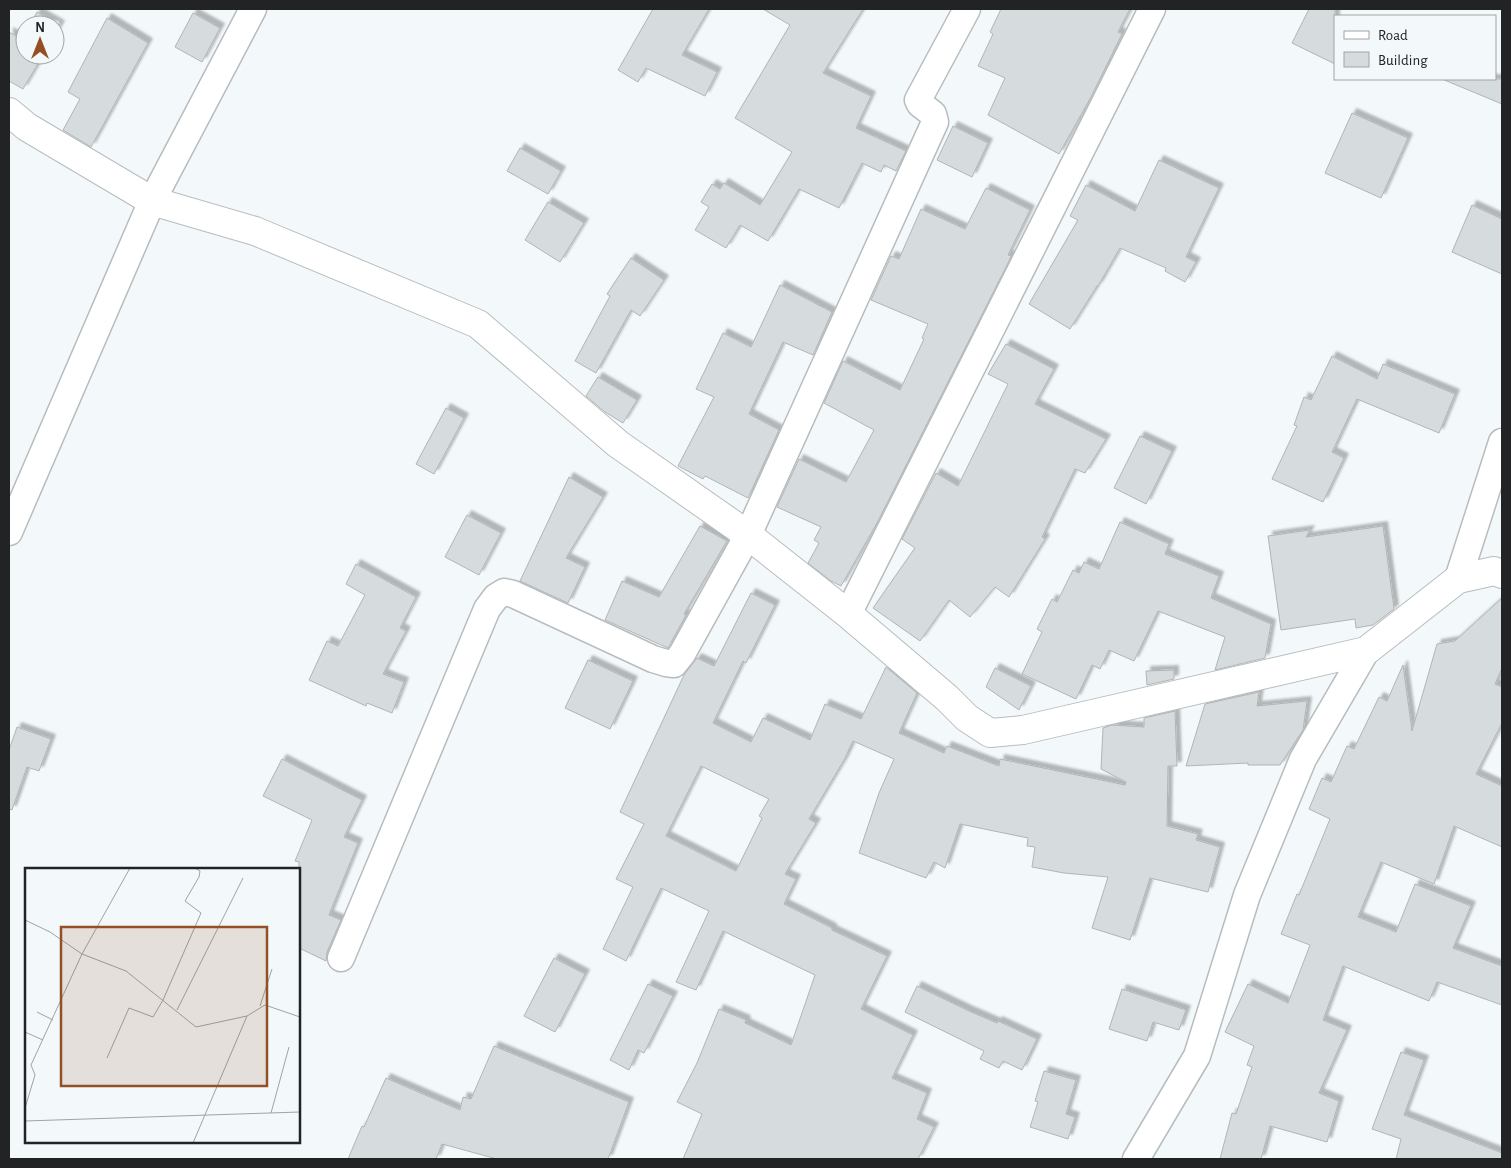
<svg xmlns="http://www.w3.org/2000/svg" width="1511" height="1168" font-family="'Alegreya Sans',sans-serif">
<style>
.building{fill:#d6dcde;stroke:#b0b5b7;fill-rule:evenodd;filter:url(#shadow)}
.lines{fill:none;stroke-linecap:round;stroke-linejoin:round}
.minor-casing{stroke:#b7bdbe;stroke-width:29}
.tertiary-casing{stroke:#b7bdbe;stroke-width:30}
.minor{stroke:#fff;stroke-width:26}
.tertiary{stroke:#fff;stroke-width:28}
.inset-road{fill:none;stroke:#9fa3a4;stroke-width:1}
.view{fill:#954f26;fill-opacity:0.15;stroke:#954f26;stroke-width:2.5}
.inset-edge{fill:none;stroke:#212324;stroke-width:2.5}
</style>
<defs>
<filter id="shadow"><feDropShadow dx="4.5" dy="-4.5" stdDeviation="1" flood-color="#0004"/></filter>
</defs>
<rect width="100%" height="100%" fill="#f3f8fa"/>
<g class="building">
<polygon points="653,9 709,9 682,55 717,72 705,96 646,68 638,82 618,70"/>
<polygon points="763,9 863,9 823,73 871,96 856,128 906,151 896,171 884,165 881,172 862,163 839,208 799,189 768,241 740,225 726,248 695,230 709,207 701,202 712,184 720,189 724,183 760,205 792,152 735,118 790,25"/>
<polygon points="1001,9 1130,9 1118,32 1122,34 1091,97 1059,154 988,115 1005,78 978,66 993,34 990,32"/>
<polygon points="1309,9 1335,9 1335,64 1292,43"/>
<polygon points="37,12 60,25 55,34 55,25 30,25"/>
<polygon points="193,13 220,28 202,62 175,47"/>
<polygon points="107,18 148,43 91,147 63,130 80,99 68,92"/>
<polygon points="9,32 21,39 25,33 25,55 43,55 23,89 9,81"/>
<polygon points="1442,79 1502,79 1502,104"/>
<polygon points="1352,113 1408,138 1381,198 1325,173"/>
<polygon points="953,126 988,143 972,177 937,160"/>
<polygon points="520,148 561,171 548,194 507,171"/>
<polygon points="1159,160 1219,188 1186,257 1196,262 1185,282 1165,271 1166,268 1120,248 1098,286 1097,286 1070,329 1029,304 1078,220 1070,216 1086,185 1135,211"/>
<polygon points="986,188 1030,210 1008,255 1011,256 1009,261 877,523 841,586 831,581 808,563 819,543 814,540 821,527 777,507 799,459 846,482 874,430 824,403 843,361 900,390 924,339 922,338 928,324 871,300 891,256 899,259 921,209 965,229"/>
<polygon points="548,202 584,223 560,262 525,240"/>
<polygon points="1472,205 1502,219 1502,274 1452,252"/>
<polygon points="631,258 664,280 640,316 631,310 596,373 575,361 610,296 607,294"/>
<polygon points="780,285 832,312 813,355 783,342 749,414 779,430 748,498 705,476 703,479 678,466 714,397 696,389 723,333 751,347"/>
<polygon points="1006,344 1054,369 1035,404 1106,439 1085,473 1075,469 1042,537 1045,539 1009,597 995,587 970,617 949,600 920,641 873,608 915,548 902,539 936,473 958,486 1008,384 988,374"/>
<polygon points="1332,356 1377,379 1383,364 1455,394 1439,433 1357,399 1332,452 1344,458 1323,502 1272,479 1297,426 1294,425 1304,397 1311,400"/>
<polygon points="598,377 637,400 623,423 605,412 586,396"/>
<polygon points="446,408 464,418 434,474 416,464"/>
<polygon points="1140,436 1172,451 1146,504 1114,488"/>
<polygon points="569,477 603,497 566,558 585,567 568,603 520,581"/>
<polygon points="467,515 501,533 479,575 445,557"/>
<polygon points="1120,522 1169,544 1165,554 1219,576 1211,598 1271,624 1265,658 1215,670 1225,637 1158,611 1134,661 1109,650 1100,669 1092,665 1076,699 1022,674 1042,632 1037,629 1052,599 1057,602 1073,570 1079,573 1084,562 1099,569"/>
<polygon points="700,526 727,541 684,614 686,615 668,648 605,620 622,581 659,597"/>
<polygon points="1383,526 1394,609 1373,625 1356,628 1355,619 1281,630 1268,536 1310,530 1306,537"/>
<polygon points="356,564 416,597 400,628 406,631 383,674 404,682 392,713 367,703 366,706 309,680 327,641 338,646 365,595 346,584"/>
<path d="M751 593 775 605 746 663 743 661 713 723 751 742 763 718 810 740 825 704 861 719 886 667 917 693 899 733 944 753 947 746 999 766 1000 759 1125 785 1126 782 1101 769 1103 728 1112 725 1144 727V718L1175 711 1177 766H1168L1167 826 1198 834 1196 840 1220 847 1208 892 1150 878 1130 940 1092 928 1108 877 1064 873 1032 867 1035 847 1027 846 1028 838 960 824 945 868 934 862 926 878 859 853 879 793 894 759 853 741 844 760 809 819 816 823 785 874 796 879 784 904 832 928V930L887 956 861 1009 913 1035 892 1078 927 1093 917 1119 934 1127 918 1159H683L702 1114 677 1102 697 1063 719 1009 746 1020 745 1023 791 1045 815 975 723 931 696 990 676 982 709 911 661 888 626 961 603 949 633 887 616 879 644 824 620 812 684 675 697 658 714 666ZM701 766 769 799 759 816 762 818 736 871 666 836Z"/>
<polygon points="1502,598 1502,668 1495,684 1502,687 1502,723 1476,774 1502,786 1502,847 1454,826 1434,884 1381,862 1358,917 1396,932 1415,884 1471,906 1453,948 1502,966 1502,1005 1437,982 1429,1001 1343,966 1323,1020 1347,1030 1319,1093 1339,1101 1327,1142 1270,1126 1261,1159 1220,1159 1232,1113 1236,1114 1252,1067 1247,1065 1254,1046 1225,1032 1248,984 1288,1003 1310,945 1281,934 1297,894 1299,895 1330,819 1309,809 1322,778 1331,782 1347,746 1354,749 1379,697 1387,701 1403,665 1412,731 1437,644 1455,641"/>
<polygon points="588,660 633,681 610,729 565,708"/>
<polygon points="995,668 1031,686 1019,710 986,687"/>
<polygon points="1174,670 1174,679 1147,685 1146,671"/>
<polygon points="1259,692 1257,706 1307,701 1303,730 1280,765 1248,765 1248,763 1186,766 1205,704"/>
<polygon points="17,727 51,739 39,771 27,767 12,810 9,809 9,750"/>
<polygon points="282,759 362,800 344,837 358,843 329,915 341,920 327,952 326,961 299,948 299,862 295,861 312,820 263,796"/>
<polygon points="554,958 585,974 555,1032 524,1016"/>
<polygon points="648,984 673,996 644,1053 638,1050 629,1070 610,1060"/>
<polygon points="917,986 969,1011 997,1023 998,1021 1037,1039 1022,1070 1003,1061 999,1068 980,1059 984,1051 905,1012"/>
<polygon points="1122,989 1186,1010 1179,1030 1153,1022 1147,1041 1109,1029"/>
<polygon points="494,1046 629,1102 608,1159 497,1159 442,1144 436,1159 348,1159 362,1126 364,1127 386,1078 460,1110 463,1097 471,1099"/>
<polygon points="1401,1052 1424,1060 1404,1115 1502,1153 1502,1159 1396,1159 1401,1139 1372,1129"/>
<polygon points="1044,1071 1076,1080 1066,1114 1075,1117 1068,1139 1030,1127 1038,1102 1035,1101"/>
</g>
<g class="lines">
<defs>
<g id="minor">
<polyline points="9,532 152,201 253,9"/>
<polyline points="1458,579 1502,442"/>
<polyline points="848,614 1152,9"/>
<polyline points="341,958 487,609 496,597 504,592 513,594 653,659 666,663 674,664 682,654 748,535 935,122 933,114 920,104 918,100 967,9"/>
<polyline points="1136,1159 1197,1056 1247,895 1303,759 1366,651"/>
</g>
<polyline id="tertiary" points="9,112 27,127 152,201 255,231 478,324 618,444 748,535 848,614 947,698 967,718 990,733 1023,730 1366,651 1458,579 1494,571 1502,574"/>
</defs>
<use href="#minor" class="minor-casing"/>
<use href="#tertiary" class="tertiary-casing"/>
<use href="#minor" class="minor"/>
<use href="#tertiary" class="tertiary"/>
</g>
<g transform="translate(25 868)">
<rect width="275" height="275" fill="#f3f8fa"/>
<path class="inset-road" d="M0 52 25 64 57 86 101 103 171 159 222 148 240 137 275 149M235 138 247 101M152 142 218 10M12 144 28 152M0 164 18 172M82 190 104 140 128 149 138 132 176 45 160 33 174 9 175 3 170 0M0 240 10 207 6 197 57 86 105 0M246 245 264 179M0 253 275 244M168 275 222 148"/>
<path class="view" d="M36 59H242V218H36Z"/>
<rect width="275" height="275" class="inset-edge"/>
</g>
<rect width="1511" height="1168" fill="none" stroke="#212324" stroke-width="20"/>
<rect x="1334" y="15" width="162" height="65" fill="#f3f8fa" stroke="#9fa3a4"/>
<rect x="1344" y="31" width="25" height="8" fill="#ffffff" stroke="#9fa3a4"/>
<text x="1378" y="40" font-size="15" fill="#212324">Road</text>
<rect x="1344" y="52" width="25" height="15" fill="#d6dcde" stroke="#9fa3a4"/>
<text x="1378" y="65" font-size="15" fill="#212324">Building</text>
<g transform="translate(40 40)"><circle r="24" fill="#f3f8fa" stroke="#9fa3a4"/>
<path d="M0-4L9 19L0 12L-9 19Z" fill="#954f26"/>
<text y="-8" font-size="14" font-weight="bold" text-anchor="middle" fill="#212324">N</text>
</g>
</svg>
